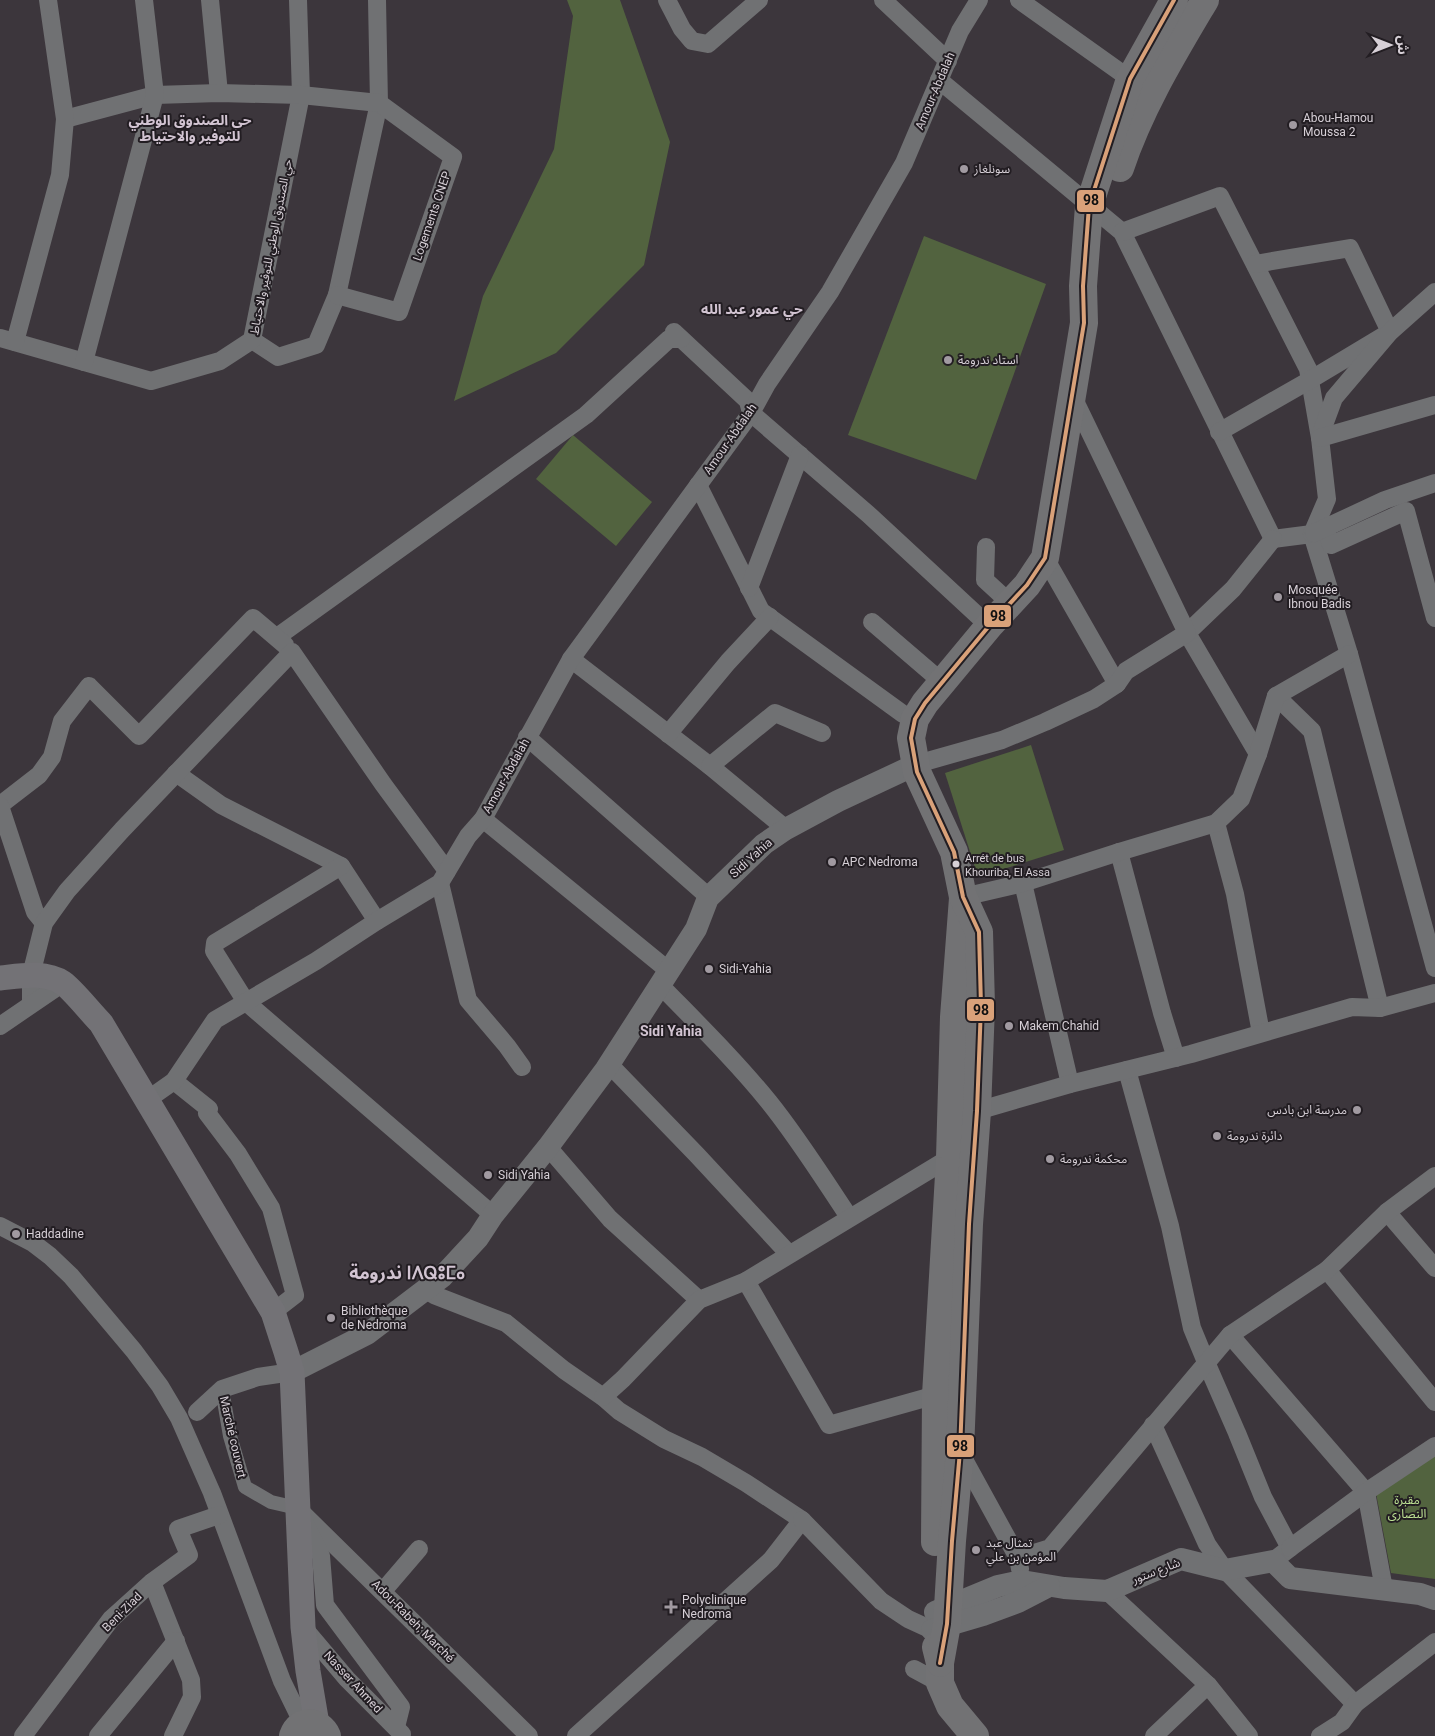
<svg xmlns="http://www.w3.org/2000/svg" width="1435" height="1736" font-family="Roboto,'Noto Sans Arabic','Noto Sans Tifinagh',sans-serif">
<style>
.green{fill:#52633f}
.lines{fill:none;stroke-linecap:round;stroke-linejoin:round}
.pedestrian{stroke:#707173;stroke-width:14}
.minor{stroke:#707173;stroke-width:18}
.tertiary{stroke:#707173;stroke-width:22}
.secondary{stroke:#737276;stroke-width:25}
.primary{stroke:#727274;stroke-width:28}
.bus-1-casing{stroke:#221d22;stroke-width:8}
.bus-1{stroke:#d9a179;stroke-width:4}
.poi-dot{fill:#a19aa1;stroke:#221d22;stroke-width:2}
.bus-dot{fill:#d7d0d7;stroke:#221d22;stroke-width:2}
.labels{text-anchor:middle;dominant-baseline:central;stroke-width:4;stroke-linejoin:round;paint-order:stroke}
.bus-label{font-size:11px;fill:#d7d0d7;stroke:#221d22;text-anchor:start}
.street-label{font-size:12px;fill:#d7d0d7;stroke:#221d22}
.poi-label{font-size:12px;fill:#d7d0d7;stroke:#221d22;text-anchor:start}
.park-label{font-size:12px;fill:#bee394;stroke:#221d22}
.neighbourhood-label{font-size:14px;font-weight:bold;fill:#d2c4d2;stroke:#221d22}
.district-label{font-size:18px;font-weight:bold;fill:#d2c4d2;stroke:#221d22}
.line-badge{stroke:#221d22;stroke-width:2}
.pale-badge-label{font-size:14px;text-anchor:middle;font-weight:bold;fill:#111}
</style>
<rect width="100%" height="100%" fill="#3c363c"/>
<g class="green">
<polygon points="567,0 620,0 670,142 644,265 556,353 454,401 483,296 554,149 573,16"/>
<polygon points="924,236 1046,284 976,480 848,435"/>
<polygon points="573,435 652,502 616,546 536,479"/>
<polygon points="1031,745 1064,850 978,877 945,773"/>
<polygon points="1435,1456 1435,1579 1391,1573 1376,1493"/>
</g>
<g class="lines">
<polyline class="pedestrian" points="222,1389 230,1436 245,1487 271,1502 297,1508"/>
<g class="minor">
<polyline points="210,0 219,93"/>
<polyline points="298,0 301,95 252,340 278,357 316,345 337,295 379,103 377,0"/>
<polyline points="667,0 682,29 692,41 708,44 759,0"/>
<polyline points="883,0 948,61"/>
<polyline points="1019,0 1130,79"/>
<polyline points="939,80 1122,232 1273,539 1312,534 1349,654 1435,968"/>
<polyline points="65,119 155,95 219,93 301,95 379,103 453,157 399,312 337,295"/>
<polyline points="1122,232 1220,196 1308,369 1320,438 1327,499 1312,534"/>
<polyline points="674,332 748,401 751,413 868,514 989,626"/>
<polyline points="0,338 151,381 220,361 252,340"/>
<polyline points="15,342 60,175 65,119 48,0"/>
<polyline points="84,362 155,95 144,0"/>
<polyline points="1219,432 1310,380 1390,332 1350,248 1255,264"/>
<polyline points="1320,436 1334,398 1390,332 1435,292"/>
<polyline points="1320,438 1435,405"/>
<polyline points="698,485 761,611 903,714 915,719"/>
<polyline points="1325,528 1331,545 1406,511 1435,618"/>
<polyline points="1314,533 1385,500 1435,483"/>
<polyline points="986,547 985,580 1010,603"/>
<polyline points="1045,558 1117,684"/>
<polyline points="749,588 800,455"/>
<polyline points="872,622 942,682"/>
<polyline points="277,637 586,415 669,339 681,339"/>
<polyline points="571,659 710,766 786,829"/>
<polyline points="1276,696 1312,731 1380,1008"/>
<polyline points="668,734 728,662 770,617"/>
<polyline points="527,737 702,891 708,898"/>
<polyline points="1258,754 1187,633 1233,589 1273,539"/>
<polyline points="917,764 1002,740 1045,722 1094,699 1117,684 1126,671 1187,633 1073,397"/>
<polyline points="710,766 775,713 822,733"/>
<polyline points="176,773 221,805 341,866 377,921"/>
<polyline points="0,805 39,775 52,757 62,721 89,686 139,736 253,618 285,645"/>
<polyline points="0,806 35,912 44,923"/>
<polyline points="483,819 669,971"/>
<polyline points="1216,823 1235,894 1261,1033"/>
<polyline points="1119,852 1162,1013 1176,1058"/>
<polyline points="341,866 215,943 214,951 246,1002 493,1215"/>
<polyline points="440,883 468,1000 507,1046 522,1067"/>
<polyline points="1023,883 1070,1084"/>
<polyline points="963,897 1023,883 1119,852 1216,823 1241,799 1258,754 1276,696 1349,654"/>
<path d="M660 985C697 1023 735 1060 769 1102 798 1138 823 1178 849 1217"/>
<polyline points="31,1004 31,975 44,923 67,891 122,830 292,652 383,784 447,871"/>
<polyline points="0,1026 63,983"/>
<polyline points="609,1064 697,1155 789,1254"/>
<polyline points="1127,1070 1170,1226 1192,1328 1206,1362 1237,1433 1263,1497 1290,1548 1273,1561"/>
<polyline points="174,1081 209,1109 207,1113 238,1154 271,1208 295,1295 273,1312"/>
<polyline points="147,1100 174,1081 215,1020 316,961 377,921 440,883 468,836 483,819 571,659 751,413 767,384 830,292 904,163 960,31 979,0"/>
<polyline points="977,1111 1070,1084 1191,1054 1352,1007 1380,1008 1435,993"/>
<polyline points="548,1147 610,1219 699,1300"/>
<polyline points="1387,1212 1435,1268"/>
<polyline points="0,1226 33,1243 50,1256 71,1276 134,1351 160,1386 179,1418 212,1493 282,1681 303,1724"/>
<polyline points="1327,1270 1435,1402"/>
<polyline points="746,1281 829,1425 936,1395"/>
<polyline points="425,1290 434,1295 506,1323 564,1370 603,1397 619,1411 664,1439 702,1457 746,1483 802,1520 771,1560 576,1736"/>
<polyline points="1230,1335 1366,1492 1384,1589"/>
<polyline points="603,1397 623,1379 699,1300 746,1281 956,1154"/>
<polyline points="197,1412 222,1389 258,1377 292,1372"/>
<polyline points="1153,1425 1207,1544 1225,1570 1355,1704"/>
<polyline points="961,1454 1018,1558 1020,1569"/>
<polyline points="297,1508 529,1736"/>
<polyline points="303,1519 321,1556 325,1605 401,1707 396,1727"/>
<polyline points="802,1520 881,1601 908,1619 932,1630"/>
<polyline points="1290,1548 1366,1492 1435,1446"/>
<polyline points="1018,1558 1050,1548 1230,1335 1327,1270 1387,1212 1435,1176"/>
<polyline points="152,1582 191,1680 192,1697 173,1736"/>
<polyline points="383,1591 419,1549"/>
<polyline points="1107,1591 1208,1685 1249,1736"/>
<polyline points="303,1627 347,1679 402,1734"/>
<polyline points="914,1669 940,1683"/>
<polyline points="23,1736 111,1619 152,1582 189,1555 178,1529 219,1515"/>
<polyline points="98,1736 176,1641"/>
<polyline points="1154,1736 1208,1685"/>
<polyline points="1320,1736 1342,1722 1355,1704 1435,1642"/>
</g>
<g class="tertiary">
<polyline points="292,1372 367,1334 442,1277 478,1238 493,1215 548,1147 606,1069 696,929 708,898 764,844 786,829 838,801 917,764"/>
<polyline points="935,1612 998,1586 1022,1581 1064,1588 1107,1591 1181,1559 1225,1570 1273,1561 1290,1578 1420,1594 1435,1599"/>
<polyline points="932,1630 983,1615 1018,1602 1049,1586"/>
</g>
<path class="secondary" d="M0 978C20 976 45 971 63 983 73 990 91 1013 101 1023L273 1312 286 1352 292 1372 303 1627 308 1671 317 1724"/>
<g class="primary">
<path d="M1120 168C1140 108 1173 54 1205 0"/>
<polyline points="935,1542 936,1395 950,1158 954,1017 963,898"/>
<polyline points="936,1647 940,1663 940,1683 950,1706 975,1736"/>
<polyline points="940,1663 947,1624 952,1541 960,1451 969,1224 977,1111 981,1006 979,932 963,897 954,852 917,772 911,738 915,719 925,703 989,626 1027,585 1045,558 1084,323 1083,286 1089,206 1130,79 1174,0"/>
<path d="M293 1736C299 1718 320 1720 327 1736"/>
</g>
<defs>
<polyline id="bus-1" points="940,1663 947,1624 952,1541 960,1451 969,1224 977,1111 981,1006 979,932 963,897 954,852 917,772 911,738 915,719 925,703 989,626 1027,585 1045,558 1084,323 1083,286 1089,206 1130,79 1174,0"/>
</defs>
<use href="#bus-1" class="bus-1-casing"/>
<use href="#bus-1" class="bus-1"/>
</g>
<g class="poi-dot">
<circle cx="1293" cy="125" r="5"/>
<circle cx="964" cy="169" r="5"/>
<circle cx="948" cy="360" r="5"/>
<circle cx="1278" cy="597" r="5"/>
<circle cx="832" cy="862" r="5"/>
<circle cx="709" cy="969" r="5"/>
<circle cx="1009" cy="1026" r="5"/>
<circle cx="1357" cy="1110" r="5"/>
<circle cx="1217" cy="1136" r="5"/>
<circle cx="1050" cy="1159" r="5"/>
<circle cx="488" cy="1175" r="5"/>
<circle cx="16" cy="1234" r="5"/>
<circle cx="331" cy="1318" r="5"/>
<circle cx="976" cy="1550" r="5"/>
<path d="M668.5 1599.5h5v5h5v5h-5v5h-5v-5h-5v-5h5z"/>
</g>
<circle class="bus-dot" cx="956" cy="864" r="4.5"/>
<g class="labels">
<g class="bus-label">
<text x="965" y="858">Arrét de bus<tspan x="965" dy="14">Khouriba, El Assa</tspan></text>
</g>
<g class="street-label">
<text transform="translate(935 91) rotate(-67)">Amour-Abdalah</text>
<text transform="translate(432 216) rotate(-71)">Logements CNEP</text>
<text transform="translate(271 247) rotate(-79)">حي الصندوق الوطني للتوفير والاحتياط</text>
<text transform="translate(730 439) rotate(-55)">Amour-Abdalah</text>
<text transform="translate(506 776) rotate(-61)">Amour-Abdalah</text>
<text transform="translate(751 858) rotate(-42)">Sidi Yahia</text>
<text transform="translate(233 1437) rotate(77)">Marché couvert</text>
<text transform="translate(1156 1571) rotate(-21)">شارع ستور</text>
<text transform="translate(122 1612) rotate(-45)">Beni-Ziad</text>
<text transform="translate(413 1621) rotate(45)">Adou-Rabeh; Marché</text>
<text transform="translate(353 1682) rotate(47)">Nasser Ahmed</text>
</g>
<g class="poi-label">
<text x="1303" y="118">Abou-Hamou<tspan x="1303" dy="14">Moussa 2</tspan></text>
<text x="974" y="169">سونلغاز</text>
<text x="958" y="360">استاد ندرومة</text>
<text x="1288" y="590">Mosquée<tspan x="1288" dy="14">Ibnou Badis</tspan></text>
<text x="842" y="862">APC Nedroma</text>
<text x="719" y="969">Sidi-Yahia</text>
<text x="1019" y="1026">Makem Chahid</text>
<text x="1347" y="1110" text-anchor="end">مدرسة ابن بادس</text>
<text x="1227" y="1136">دائرة ندرومة</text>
<text x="1060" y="1159">محكمة ندرومة</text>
<text x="498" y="1175">Sidi Yahia</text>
<text x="26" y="1234">Haddadine</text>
<text x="341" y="1311">Bibliothèque<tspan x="341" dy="14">de Nedroma</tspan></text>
<text x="986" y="1543">تمثال عبد<tspan x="986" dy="14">المؤمن بن علي</tspan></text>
<text x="682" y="1600">Polyclinique<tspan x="682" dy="14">Nedroma</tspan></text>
</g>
<g class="park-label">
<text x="1407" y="1500">مقبرة<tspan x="1407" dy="14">النصارى</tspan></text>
</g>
<g class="neighbourhood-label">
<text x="190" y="120">حي الصندوق الوطني<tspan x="190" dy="16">للتوفير والاحتياط</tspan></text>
<text x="752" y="309">حي عمور عبد الله</text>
<text x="671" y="1031">Sidi Yahia</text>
</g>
<g class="district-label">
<text x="407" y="1272">ندرومة ⵏⴷⵕⵓⵎⴰ</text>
</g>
</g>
<g class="line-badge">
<rect x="1076" y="189" width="29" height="24" rx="5" fill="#d9a179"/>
<rect x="983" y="604" width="29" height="24" rx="5" fill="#d9a179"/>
<rect x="966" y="998" width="29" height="24" rx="5" fill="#d9a179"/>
<rect x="946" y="1434" width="29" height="24" rx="5" fill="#d9a179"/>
</g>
<g class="pale-badge-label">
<text x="1091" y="205">98</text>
<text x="998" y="621">98</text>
<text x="981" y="1015">98</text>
<text x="960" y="1451">98</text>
</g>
<g transform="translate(1390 45) rotate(90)" stroke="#221d22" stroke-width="4" paint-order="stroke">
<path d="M0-4L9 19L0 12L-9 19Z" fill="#d7d0d7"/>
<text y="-8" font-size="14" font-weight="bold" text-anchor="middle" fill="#d7d0d7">ش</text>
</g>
</svg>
